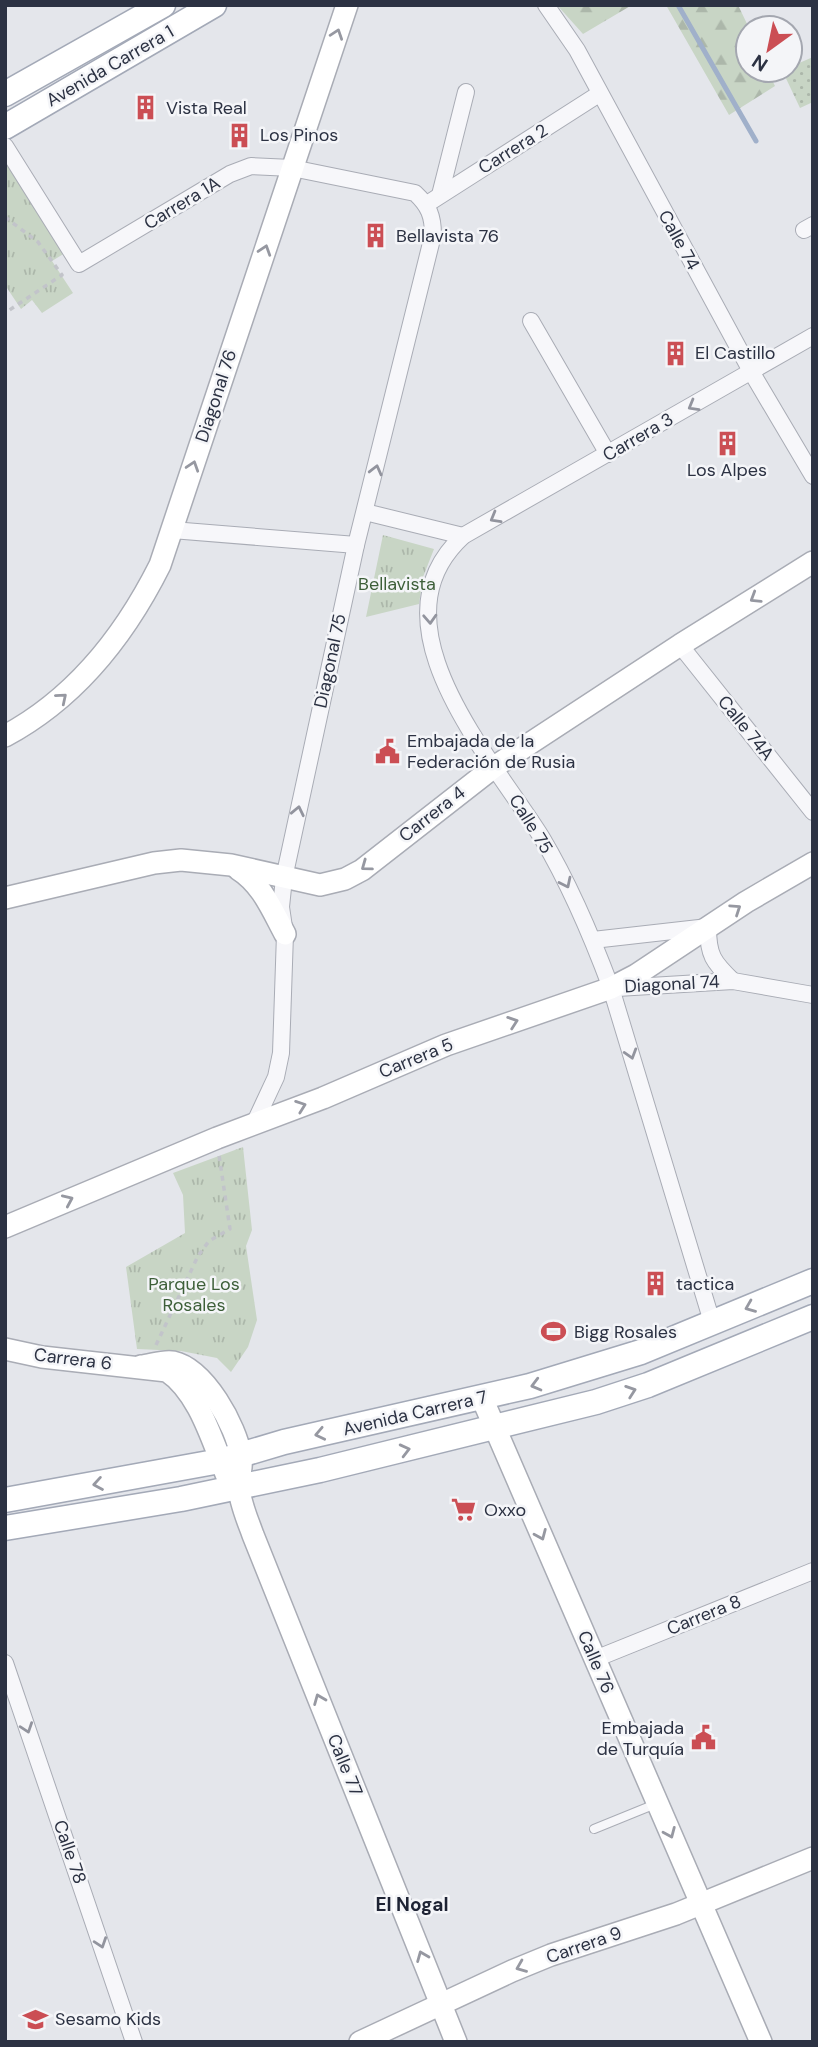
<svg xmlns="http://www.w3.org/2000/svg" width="818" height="2047" font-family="'DM Sans',sans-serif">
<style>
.grass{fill:url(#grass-dots)}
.forest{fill:url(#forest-firs)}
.park{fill:url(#park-tufts)}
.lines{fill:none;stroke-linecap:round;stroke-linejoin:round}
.stream{stroke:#a0b0ca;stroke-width:5}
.lane-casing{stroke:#a9acb5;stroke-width:10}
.street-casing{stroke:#a9acb5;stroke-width:18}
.secondary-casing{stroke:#a9acb5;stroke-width:24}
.primary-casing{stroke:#a3a9b7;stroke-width:27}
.path{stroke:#c2c4ca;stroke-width:3.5;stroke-dasharray:5 5;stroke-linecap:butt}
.lane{stroke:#f7f7fa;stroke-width:8}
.street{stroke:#f7f7fa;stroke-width:16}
.secondary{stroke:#fff;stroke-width:21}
.primary{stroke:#fff;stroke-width:24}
.oneway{stroke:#9698a1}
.oneway2{stroke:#92949e}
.labels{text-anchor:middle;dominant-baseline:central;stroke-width:5;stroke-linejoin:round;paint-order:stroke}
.street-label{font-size:18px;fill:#2c3243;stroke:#f4f5f8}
.poi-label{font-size:18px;fill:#2c3243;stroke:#f4f5f8;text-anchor:start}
.park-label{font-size:18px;fill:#3d5f39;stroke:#f4f5f8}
.neighbourhood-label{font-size:19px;font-weight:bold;fill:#1e2334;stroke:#f4f5f8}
</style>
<defs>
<pattern id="grass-dots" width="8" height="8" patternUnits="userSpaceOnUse" patternTransform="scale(1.75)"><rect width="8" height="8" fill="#c8d5c5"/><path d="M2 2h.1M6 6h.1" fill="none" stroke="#acb7aa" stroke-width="1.8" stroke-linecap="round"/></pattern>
<pattern id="forest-firs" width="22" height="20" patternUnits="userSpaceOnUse" patternTransform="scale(1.75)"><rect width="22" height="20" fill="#c8d5c5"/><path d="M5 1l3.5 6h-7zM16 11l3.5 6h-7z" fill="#acb7aa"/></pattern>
<pattern id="park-tufts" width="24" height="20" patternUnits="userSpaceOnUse" patternTransform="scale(1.75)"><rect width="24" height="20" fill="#c8d5c5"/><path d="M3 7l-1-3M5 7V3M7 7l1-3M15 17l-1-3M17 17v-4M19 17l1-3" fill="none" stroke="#acb7aa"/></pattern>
</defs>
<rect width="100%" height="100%" fill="#e4e6eb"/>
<polygon class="grass" points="813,57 813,102 800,108 782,70 790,70 790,67"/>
<g class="forest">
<polygon points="557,5 632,5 583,34"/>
<polygon points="666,5 738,5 749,28 748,70 767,70 775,86 729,115"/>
</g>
<g class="park">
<polygon points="5,157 65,253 52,261 73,293 42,313 32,300 21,309 5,285"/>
<polygon points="383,535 434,549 423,577 419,604 366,617"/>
<polygon points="243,1147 252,1230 246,1246 257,1320 248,1347 231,1372 217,1358 181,1351 137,1349 126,1267 185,1233 183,1195 173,1173"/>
</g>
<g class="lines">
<polyline class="stream" points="678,5 756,141"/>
<defs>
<polyline id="lane" points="594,1829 658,1803"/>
<g id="street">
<polyline points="546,5 577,50 752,373 813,476"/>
<path d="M5 146 79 264 230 174 251 166 292 168 415 193C429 206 433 216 433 235L356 545 284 878 281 907 285 934 281 1053 276 1077 255 1122"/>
<polyline points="440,195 466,92"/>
<polyline points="427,204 599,94"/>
<polyline points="804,230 813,225"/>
<polyline points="531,321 608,454"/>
<polyline points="365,512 463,536"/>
<polyline points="172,530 356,545"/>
<polyline points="680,645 813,812"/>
<path d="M593 940 708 927C708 955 713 962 733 981"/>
<polyline points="617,988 733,981 813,995"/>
<path d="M712 1322 611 988C592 937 570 885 542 838 494 760 367 624 463 536L813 336"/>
<polyline points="595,1659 813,1571"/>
<polyline points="5,1663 134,2042"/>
</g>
<g id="secondary">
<path d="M5 736C76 698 125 635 160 565L347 5"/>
<path d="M238 869C262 884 272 910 285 934"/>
<polyline points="5,898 154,863 181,860 231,865 320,885 345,879 362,870 494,767 680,645 813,562"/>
<polyline points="5,1227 217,1138 323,1098 446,1045 611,988 636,975 746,902 813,863"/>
<path d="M5 1349 42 1357 167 1371C200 1393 213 1444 228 1479L239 1487"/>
<path d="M141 1366C151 1365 164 1360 173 1362 205 1369 236 1426 241 1456 243 1467 238 1478 239 1488 240 1503 248 1521 253 1535L456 2042"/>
<polyline points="482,1398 761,2042"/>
<polyline points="360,2042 512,1971 551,1955 676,1914 813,1858"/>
</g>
<g id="primary">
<polyline points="5,94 163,5"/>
<polyline points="5,127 214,5"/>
<polyline points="5,1500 220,1461 284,1442 530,1386 641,1352 813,1281"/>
<polyline points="5,1528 181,1499 320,1470 596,1402 648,1385 813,1317"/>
</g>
</defs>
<use href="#lane" class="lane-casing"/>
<use href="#street" class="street-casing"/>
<use href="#secondary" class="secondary-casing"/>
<use href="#primary" class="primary-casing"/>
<g class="path">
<polyline points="5,217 38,242 62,275 5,313"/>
<polyline points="156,1345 198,1256 209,1241 230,1229 219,1155"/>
</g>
<use href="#lane" class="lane"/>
<use href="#street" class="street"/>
<use href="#secondary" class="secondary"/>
<use href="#primary" class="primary"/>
</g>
<defs><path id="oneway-chevron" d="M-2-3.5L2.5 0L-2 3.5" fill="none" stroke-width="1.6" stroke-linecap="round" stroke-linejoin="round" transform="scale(1.75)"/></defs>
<g class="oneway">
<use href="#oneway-chevron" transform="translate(337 34) rotate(-71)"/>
<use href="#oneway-chevron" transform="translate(265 250) rotate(-72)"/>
<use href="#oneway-chevron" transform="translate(193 466) rotate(-72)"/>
<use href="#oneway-chevron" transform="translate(755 598) rotate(148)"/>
<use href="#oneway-chevron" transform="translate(62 698) rotate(-40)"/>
<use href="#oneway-chevron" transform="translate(366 866) rotate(144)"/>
<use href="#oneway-chevron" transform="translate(736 909) rotate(-34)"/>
<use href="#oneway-chevron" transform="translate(513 1022) rotate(-19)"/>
<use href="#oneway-chevron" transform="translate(301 1106) rotate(-20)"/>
<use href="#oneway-chevron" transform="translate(68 1200) rotate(-24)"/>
<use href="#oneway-chevron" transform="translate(750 1307) rotate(158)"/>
<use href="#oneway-chevron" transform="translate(536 1385) rotate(165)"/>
<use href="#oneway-chevron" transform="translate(631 1391) rotate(-19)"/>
<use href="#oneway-chevron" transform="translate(320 1434) rotate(168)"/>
<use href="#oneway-chevron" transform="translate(405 1450) rotate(-14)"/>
<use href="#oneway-chevron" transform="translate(98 1484) rotate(170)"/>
<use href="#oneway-chevron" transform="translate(541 1535) rotate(67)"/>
<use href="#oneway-chevron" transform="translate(319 1699) rotate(-112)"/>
<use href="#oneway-chevron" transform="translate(670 1833) rotate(67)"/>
<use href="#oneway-chevron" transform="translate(422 1956) rotate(-112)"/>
<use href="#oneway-chevron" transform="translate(521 1967) rotate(158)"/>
</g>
<g class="oneway2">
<use href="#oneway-chevron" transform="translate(693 406) rotate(150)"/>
<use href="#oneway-chevron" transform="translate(376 470) rotate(-76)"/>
<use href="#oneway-chevron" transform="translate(495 518) rotate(150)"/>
<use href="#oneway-chevron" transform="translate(430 619) rotate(87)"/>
<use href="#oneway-chevron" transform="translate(298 811) rotate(-78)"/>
<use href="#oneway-chevron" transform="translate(566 883) rotate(64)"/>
<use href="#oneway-chevron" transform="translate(631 1054) rotate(73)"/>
<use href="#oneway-chevron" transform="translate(27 1728) rotate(71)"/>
<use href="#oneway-chevron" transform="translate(101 1943) rotate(71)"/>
</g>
<defs>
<symbol id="building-bare" viewBox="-9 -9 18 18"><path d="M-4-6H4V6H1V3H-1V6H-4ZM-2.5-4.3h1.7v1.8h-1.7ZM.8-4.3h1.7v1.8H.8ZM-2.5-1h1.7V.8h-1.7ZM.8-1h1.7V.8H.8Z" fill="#cb4e54" stroke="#f4f5f8" stroke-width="2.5" paint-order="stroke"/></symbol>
<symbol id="civic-bare" viewBox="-9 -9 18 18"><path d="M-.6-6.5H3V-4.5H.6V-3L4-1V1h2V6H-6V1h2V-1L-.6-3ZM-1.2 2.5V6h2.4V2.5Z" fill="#cb4e54" stroke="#f4f5f8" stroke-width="2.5" paint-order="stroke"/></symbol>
<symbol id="stadium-bare" viewBox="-9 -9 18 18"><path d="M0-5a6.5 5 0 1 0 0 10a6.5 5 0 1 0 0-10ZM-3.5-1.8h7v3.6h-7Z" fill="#cb4e54" stroke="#f4f5f8" stroke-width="2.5" paint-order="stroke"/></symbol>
<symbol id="supermarket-bare" viewBox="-9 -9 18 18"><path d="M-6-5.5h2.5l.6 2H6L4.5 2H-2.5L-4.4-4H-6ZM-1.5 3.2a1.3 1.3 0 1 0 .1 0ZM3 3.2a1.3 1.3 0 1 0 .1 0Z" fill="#cb4e54" stroke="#f4f5f8" stroke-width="2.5" paint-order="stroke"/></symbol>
<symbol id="school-bare" viewBox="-9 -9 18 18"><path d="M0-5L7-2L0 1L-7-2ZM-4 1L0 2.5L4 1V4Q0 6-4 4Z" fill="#cb4e54" stroke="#f4f5f8" stroke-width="2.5" paint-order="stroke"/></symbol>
</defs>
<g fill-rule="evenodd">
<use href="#building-bare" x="128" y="90" width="35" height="35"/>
<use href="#building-bare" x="222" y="118" width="35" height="35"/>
<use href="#building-bare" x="358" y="218" width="35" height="35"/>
<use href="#building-bare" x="658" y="336" width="35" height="35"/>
<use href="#building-bare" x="710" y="426" width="35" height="35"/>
<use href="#civic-bare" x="370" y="734" width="35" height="35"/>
<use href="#building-bare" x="638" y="1266" width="35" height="35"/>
<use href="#stadium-bare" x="536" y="1314" width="35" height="35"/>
<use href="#supermarket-bare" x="446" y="1492" width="35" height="35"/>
<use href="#civic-bare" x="686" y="1720" width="35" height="35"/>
<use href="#school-bare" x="18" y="2002" width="35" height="35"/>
</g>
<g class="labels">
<g class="street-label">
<text transform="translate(110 66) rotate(-30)">Avenida Carrera 1</text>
<text transform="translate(513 149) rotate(-32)">Carrera 2</text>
<text transform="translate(182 203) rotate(-31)">Carrera 1A</text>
<text transform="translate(679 240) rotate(61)">Calle 74</text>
<text transform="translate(216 396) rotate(-72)">Diagonal 76</text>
<text transform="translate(638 437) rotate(-30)">Carrera 3</text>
<text transform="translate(330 661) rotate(-78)">Diagonal 75</text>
<text transform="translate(746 728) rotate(51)">Calle 74A</text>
<text transform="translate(432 814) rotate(-38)">Carrera 4</text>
<text transform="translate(531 824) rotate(58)">Calle 75</text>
<text transform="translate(672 984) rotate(-3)">Diagonal 74</text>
<text transform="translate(416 1058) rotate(-22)">Carrera 5</text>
<text transform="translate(73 1359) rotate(7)">Carrera 6</text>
<text transform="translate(415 1413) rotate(-13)">Avenida Carrera 7</text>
<text transform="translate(704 1615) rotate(-22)">Carrera 8</text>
<text transform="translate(596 1662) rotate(67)">Calle 76</text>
<text transform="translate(345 1765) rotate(68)">Calle 77</text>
<text transform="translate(70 1852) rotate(71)">Calle 78</text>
<text transform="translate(584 1945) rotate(-19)">Carrera 9</text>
</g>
<g class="poi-label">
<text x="166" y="108">Vista Real</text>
<text x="260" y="135">Los Pinos</text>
<text x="396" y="236">Bellavista 76</text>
<text x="695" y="353">El Castillo</text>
<text x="727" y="470" text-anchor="middle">Los Alpes</text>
<text x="407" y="741">Embajada de la<tspan x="407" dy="21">Federación de Rusia</tspan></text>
<text x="676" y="1284">tactica</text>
<text x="574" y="1332">Bigg Rosales</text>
<text x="484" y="1510">Oxxo</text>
<text x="684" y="1728" text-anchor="end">Embajada<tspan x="684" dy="21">de Turquía</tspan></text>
<text x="55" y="2019">Sesamo Kids</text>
</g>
<g class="park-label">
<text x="397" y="584">Bellavista</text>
<text x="194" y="1284">Parque Los<tspan x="194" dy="21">Rosales</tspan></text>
</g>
<g class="neighbourhood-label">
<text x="412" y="1904">El Nogal</text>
</g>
</g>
<rect width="818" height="2047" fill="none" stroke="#2c3243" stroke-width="14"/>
<g transform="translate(769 49) rotate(213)"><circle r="33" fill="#f4f5f8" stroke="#a4a7b0" stroke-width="2"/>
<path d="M0-5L12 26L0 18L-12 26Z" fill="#cb4e54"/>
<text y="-10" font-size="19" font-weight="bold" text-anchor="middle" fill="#2c3243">N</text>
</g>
</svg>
